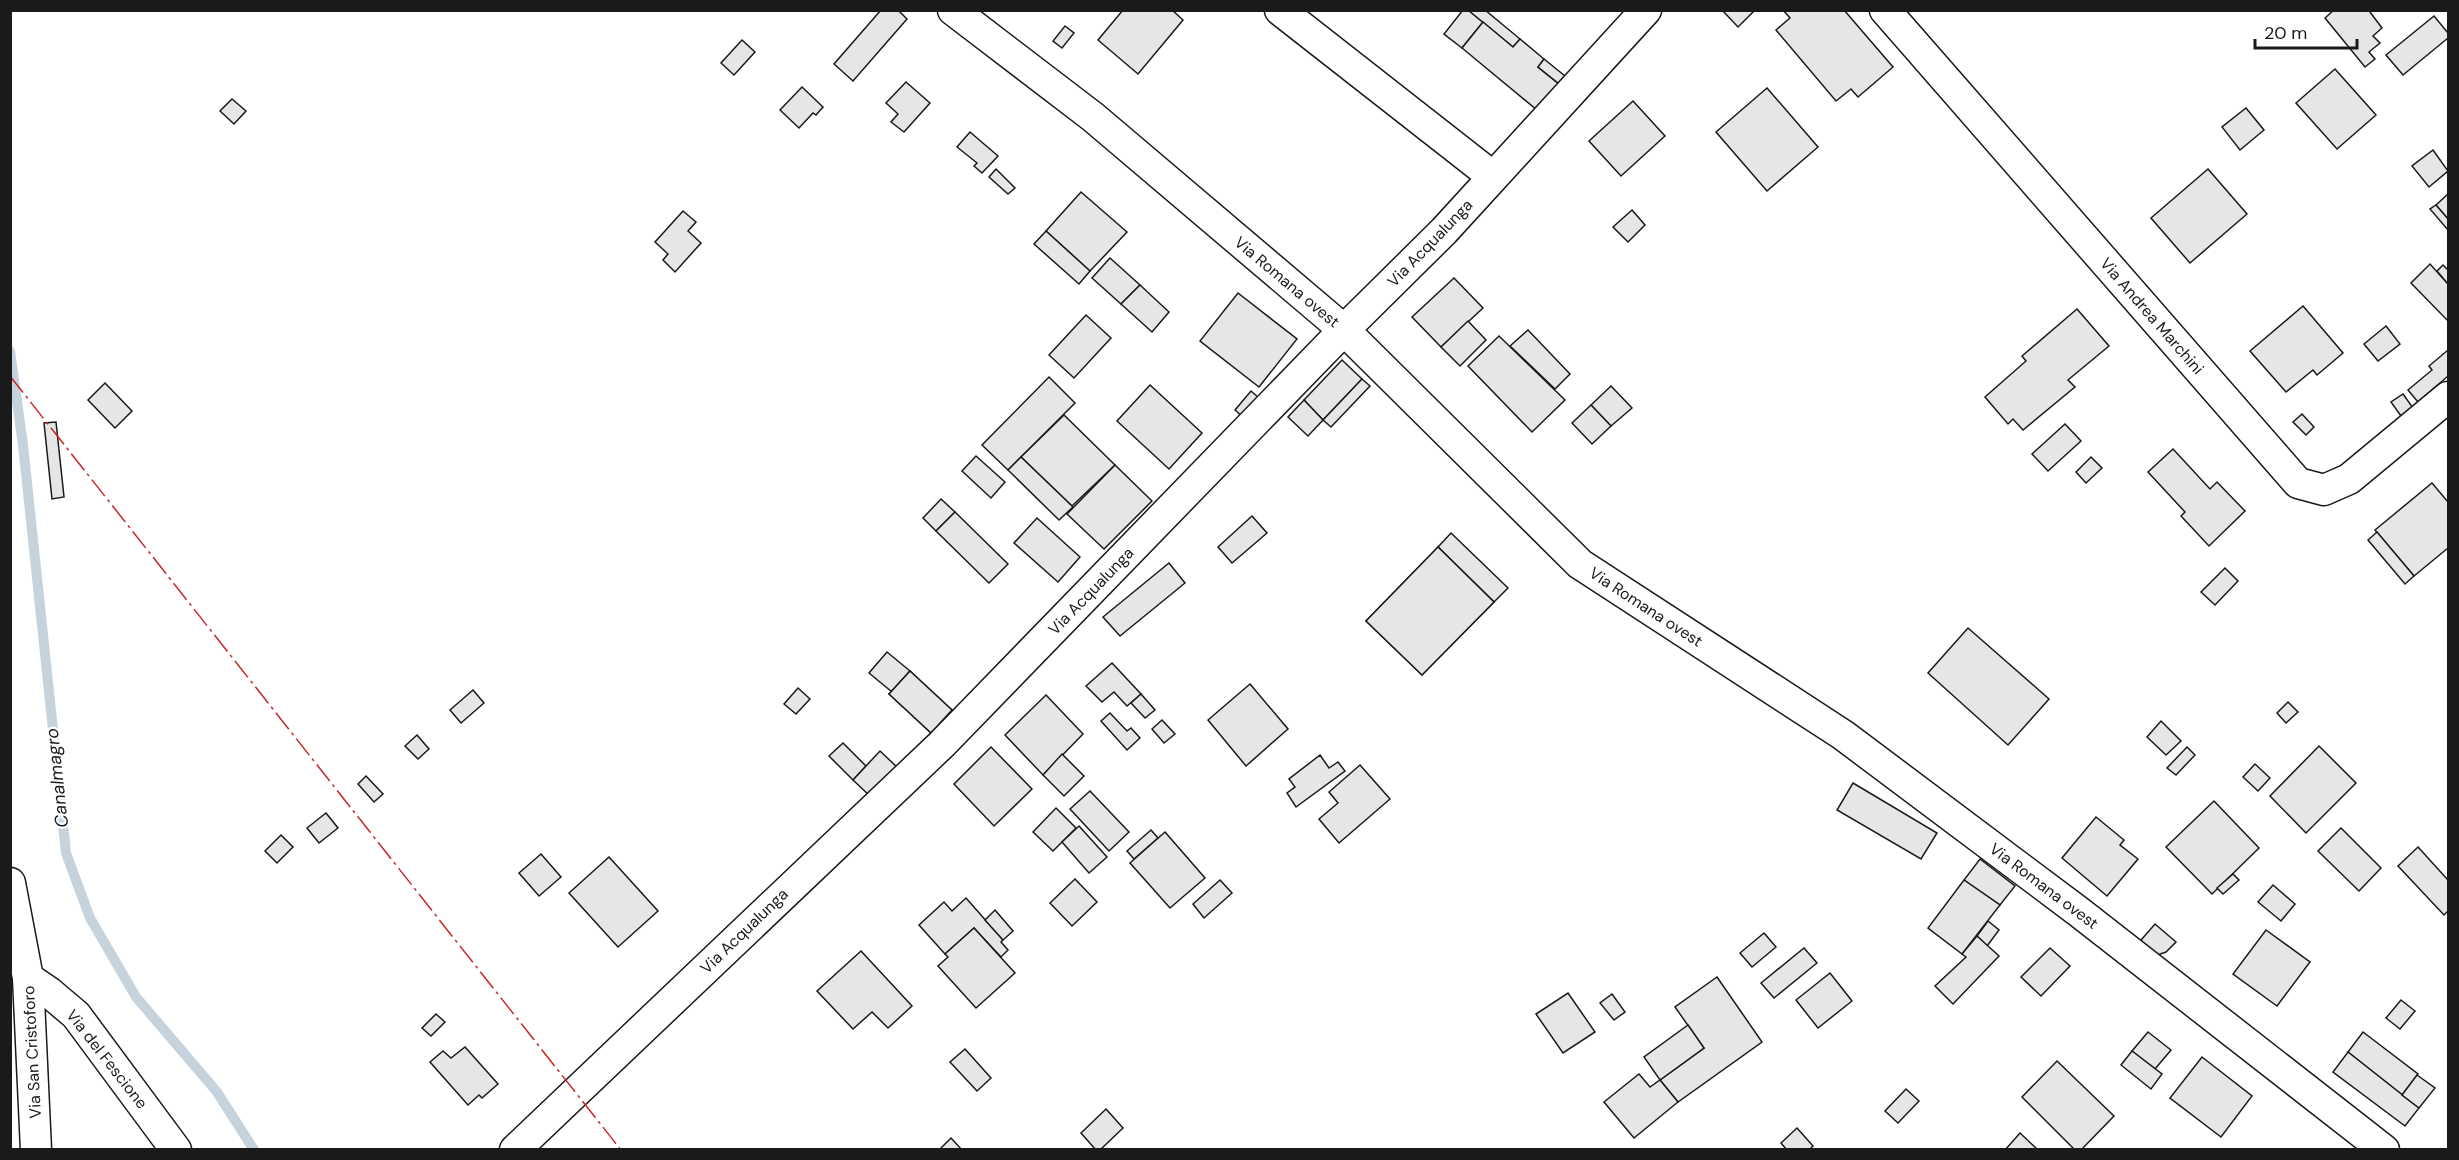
<svg xmlns="http://www.w3.org/2000/svg" width="2459" height="1160" font-family="'DM Sans',sans-serif">
<style>
.lines{fill:none;stroke-linecap:round;stroke-linejoin:round}
.stream{stroke:#c6d2dc;stroke-width:10}
.building{fill:#e6e6e6;stroke:#1a1a1a;stroke-width:1.5}
.street-casing{stroke:#1a1a1a;stroke-width:33}
.street{stroke:#fff;stroke-width:30}
.power{stroke:#c62828;stroke-width:1.5;stroke-dasharray:21 4.5 3 4.5;stroke-linecap:butt}
.labels{text-anchor:middle;dominant-baseline:central;stroke-width:4.5;stroke-linejoin:round;paint-order:stroke}
.street-label{font-size:16px;fill:#1a1a1a;stroke:#fff}
.water-label{font-size:18px;font-style:italic;fill:#1a1a1a;stroke:#fff}
</style>
<rect width="100%" height="100%" fill="#fff"/>
<g class="lines">
<polyline class="stream" points="10,351 23,445 66,853 90,918 136,997 217,1092 254,1150"/>
</g>
<g class="building">
<polygon points="881,10 898,10 907,19 853,81 834,64"/>
<polygon points="1123,10 1172,10 1183,20 1138,74 1098,40"/>
<polygon points="1463,10 1468,10 1483,22 1462,48 1444,34"/>
<polygon points="1468,10 1485,10 1520,39 1513,47"/>
<polygon points="1722,10 1755,10 1738,27"/>
<polygon points="1783,10 1844,10 1893,67 1858,97 1851,89 1836,101 1776,30 1790,18"/>
<polygon points="2334,10 2372,10 2370,12 2382,28 2373,36 2380,43 2369,52 2375,59 2365,67 2325,18"/>
<polygon points="2434,16 2448,33 2448,38 2403,75 2386,55"/>
<polygon points="1483,22 1513,47 1520,39 1544,59 1538,67 1565,89 1543,115 1462,48"/>
<polygon points="1065,26 1074,33 1062,48 1053,41"/>
<polygon points="742,40 755,52 734,75 721,63"/>
<polygon points="1544,59 1570,80 1563,87 1538,67"/>
<polygon points="2335,69 2376,115 2337,149 2296,103"/>
<polygon points="906,82 930,103 904,132 891,122 898,114 886,103"/>
<polygon points="802,87 823,107 816,115 813,113 799,128 780,110"/>
<polygon points="1767,88 1818,147 1767,191 1716,132"/>
<polygon points="232,99 246,111 234,124 220,111"/>
<polygon points="1633,101 1665,136 1621,176 1589,141"/>
<polygon points="2246,108 2264,130 2240,150 2222,127"/>
<polygon points="970,132 998,156 982,173 974,166 977,163 957,147"/>
<polygon points="2433,150 2448,171 2429,187 2412,166"/>
<polygon points="996,169 1015,188 1008,194 989,177"/>
<polygon points="2208,169 2247,214 2190,263 2151,218"/>
<polygon points="1081,192 1127,232 1090,271 1046,231"/>
<polygon points="2448,194 2448,219 2436,205"/>
<polygon points="2436,205 2448,219 2448,230 2430,209"/>
<polygon points="1632,210 1645,225 1628,242 1613,227"/>
<polygon points="683,211 696,222 688,231 701,243 675,272 663,260 668,254 655,242"/>
<polygon points="1046,231 1090,271 1079,284 1034,244"/>
<polygon points="1110,258 1140,285 1121,304 1092,278"/>
<polygon points="2430,264 2448,284 2448,321 2411,283"/>
<polygon points="2443,265 2448,270 2448,284 2437,271"/>
<polygon points="1454,278 1483,308 1441,347 1412,317"/>
<polygon points="1140,285 1169,312 1152,332 1121,304"/>
<polygon points="1238,293 1297,339 1259,387 1200,341"/>
<polygon points="2303,306 2343,353 2317,375 2313,370 2286,392 2250,351"/>
<polygon points="2077,309 2109,346 2068,380 2075,387 2023,430 2013,419 2008,424 1985,397 2026,361 2022,356"/>
<polygon points="1086,315 1111,338 1074,378 1049,355"/>
<polygon points="1468,321 1486,340 1460,366 1441,347"/>
<polygon points="2386,326 2400,344 2378,361 2364,344"/>
<polygon points="1528,330 1570,374 1555,389 1510,346"/>
<polygon points="1499,336 1565,400 1532,432 1468,366"/>
<polygon points="2448,350 2448,376 2418,402 2408,390 2432,370 2429,366"/>
<polygon points="1342,360 1362,379 1323,420 1304,400"/>
<polygon points="1049,377 1075,403 1008,470 982,445"/>
<polygon points="1362,379 1370,386 1331,427 1323,420"/>
<polygon points="105,383 132,411 115,428 88,400"/>
<polygon points="1150,385 1202,433 1169,469 1117,421"/>
<polygon points="1611,386 1632,408 1611,426 1591,405"/>
<polygon points="1251,391 1259,398 1243,417 1235,410"/>
<polygon points="2403,394 2413,408 2401,416 2391,402"/>
<polygon points="1304,400 1323,420 1308,436 1288,417"/>
<polygon points="1591,405 1611,426 1592,444 1572,423"/>
<polygon points="2302,414 2314,427 2306,435 2293,422"/>
<polygon points="1064,415 1115,465 1072,506 1021,457"/>
<polygon points="56,422 64,497 52,499 44,423"/>
<polygon points="2065,424 2081,441 2048,471 2032,454"/>
<polygon points="2173,449 2210,489 2217,482 2245,511 2209,546 2181,516 2185,512 2148,472"/>
<polygon points="976,456 1005,482 991,498 962,471"/>
<polygon points="1021,457 1073,507 1059,520 1008,470"/>
<polygon points="2091,457 2102,468 2086,483 2076,472"/>
<polygon points="1115,465 1152,501 1104,549 1067,514"/>
<polygon points="2432,483 2448,502 2448,548 2414,576 2375,530"/>
<polygon points="941,499 955,512 936,531 923,518"/>
<polygon points="955,512 1008,564 989,583 936,531"/>
<polygon points="1252,516 1267,533 1232,563 1218,547"/>
<polygon points="1037,518 1080,557 1058,582 1014,543"/>
<polygon points="2377,532 2414,576 2405,584 2368,540"/>
<polygon points="1451,533 1508,588 1494,602 1438,547"/>
<polygon points="1438,547 1494,602 1422,675 1366,621"/>
<polygon points="1438,547 1494,602 1422,675 1366,621"/>
<polygon points="1169,563 1185,583 1120,636 1103,617"/>
<polygon points="2225,568 2238,581 2215,605 2201,592"/>
<polygon points="1968,628 2049,699 2008,745 1928,673"/>
<polygon points="887,652 910,671 892,692 869,673"/>
<polygon points="1112,663 1141,694 1127,706 1114,692 1102,702 1086,686"/>
<polygon points="910,671 952,710 931,733 889,694"/>
<polygon points="910,671 952,710 931,733 889,694"/>
<polygon points="1250,684 1288,729 1246,766 1208,720"/>
<polygon points="798,688 810,699 796,714 784,704"/>
<polygon points="473,690 484,703 461,723 450,710"/>
<polygon points="1141,694 1155,710 1145,718 1131,703"/>
<polygon points="1046,695 1083,734 1043,775 1005,735"/>
<polygon points="2288,702 2298,712 2286,723 2277,713"/>
<polygon points="1110,713 1127,731 1131,728 1140,738 1127,750 1101,721"/>
<polygon points="1162,720 1175,734 1164,743 1152,729"/>
<polygon points="2161,721 2181,741 2166,755 2147,737"/>
<polygon points="417,735 429,749 418,759 405,746"/>
<polygon points="843,743 866,766 853,780 829,756"/>
<polygon points="2319,746 2356,783 2306,833 2270,796"/>
<polygon points="991,747 1032,789 994,826 954,784"/>
<polygon points="2187,747 2195,755 2176,775 2167,768"/>
<polygon points="880,751 899,769 872,798 853,780"/>
<polygon points="1062,754 1084,776 1064,796 1043,775"/>
<polygon points="1320,755 1329,768 1338,762 1345,771 1296,807 1287,793 1295,787 1289,779"/>
<polygon points="2255,764 2270,778 2258,791 2243,777"/>
<polygon points="1360,765 1390,799 1339,843 1319,819 1338,803 1329,792"/>
<polygon points="366,776 383,794 374,802 358,784"/>
<polygon points="1853,783 1937,833 1921,859 1837,810"/>
<polygon points="1090,791 1129,832 1109,851 1070,809"/>
<polygon points="2214,801 2259,848 2212,894 2166,847"/>
<polygon points="1056,808 1076,828 1053,851 1033,832"/>
<polygon points="326,813 338,828 319,843 307,828"/>
<polygon points="2096,817 2124,840 2120,845 2138,859 2107,896 2062,858"/>
<polygon points="1079,826 1107,857 1089,873 1062,842"/>
<polygon points="2341,828 2381,868 2359,891 2318,851"/>
<polygon points="1151,830 1158,838 1134,859 1127,851"/>
<polygon points="1165,832 1205,878 1170,908 1130,863"/>
<polygon points="281,835 293,847 277,863 265,851"/>
<polygon points="2418,847 2448,880 2448,911 2444,915 2398,866"/>
<polygon points="541,854 561,877 539,896 519,873"/>
<polygon points="609,857 658,911 618,947 569,893"/>
<polygon points="1980,859 2015,886 2000,905 1964,880"/>
<polygon points="2233,874 2239,880 2223,894 2217,888"/>
<polygon points="1075,879 1097,902 1072,926 1050,903"/>
<polygon points="1220,880 1232,893 1204,918 1193,904"/>
<polygon points="1964,880 2000,905 1962,954 1928,928"/>
<polygon points="2273,885 2295,904 2281,921 2258,902"/>
<polygon points="966,898 1003,940 1001,942 1008,950 1001,957 974,928 945,954 919,925 944,902 952,911"/>
<polygon points="995,910 1013,931 1003,940 985,920"/>
<polygon points="1988,921 1999,930 1987,946 1977,936"/>
<polygon points="2155,924 2176,942 2166,952 2149,958 2135,947"/>
<polygon points="974,928 1015,973 976,1008 938,966 948,957 945,954"/>
<polygon points="2266,930 2310,962 2277,1006 2233,974"/>
<polygon points="1764,933 1776,947 1752,967 1740,953"/>
<polygon points="1977,936 1999,956 1953,1004 1935,986 1966,957 1962,954"/>
<polygon points="1804,948 1817,963 1774,998 1761,983"/>
<polygon points="2050,948 2070,966 2041,996 2021,977"/>
<polygon points="861,951 912,1006 888,1028 872,1012 853,1029 817,991"/>
<polygon points="1830,973 1852,1001 1818,1028 1796,1000"/>
<polygon points="1717,977 1762,1042 1678,1102 1660,1080 1704,1048 1675,1007"/>
<polygon points="1568,993 1595,1032 1563,1053 1536,1014"/>
<polygon points="1612,994 1625,1012 1614,1020 1600,1003"/>
<polygon points="2401,1000 2415,1011 2400,1029 2386,1018"/>
<polygon points="436,1014 445,1022 431,1036 422,1028"/>
<polygon points="1688,1025 1704,1048 1660,1080 1644,1057"/>
<polygon points="2148,1032 2171,1050 2155,1069 2132,1051"/>
<polygon points="2363,1032 2418,1074 2402,1095 2348,1052"/>
<polygon points="465,1047 498,1084 482,1098 479,1095 468,1105 430,1062 443,1051 451,1058"/>
<polygon points="965,1049 991,1078 977,1091 950,1062"/>
<polygon points="2132,1051 2162,1074 2151,1089 2121,1065"/>
<polygon points="2348,1052 2419,1108 2405,1126 2333,1072"/>
<polygon points="2202,1057 2252,1096 2221,1137 2170,1098"/>
<polygon points="2057,1061 2114,1116 2081,1150 2075,1150 2022,1097"/>
<polygon points="1639,1074 1650,1087 1660,1080 1678,1102 1634,1138 1604,1102"/>
<polygon points="2417,1075 2435,1088 2419,1108 2402,1095"/>
<polygon points="1906,1089 1919,1101 1898,1123 1885,1111"/>
<polygon points="1106,1109 1123,1128 1100,1150 1096,1150 1081,1133"/>
<polygon points="1797,1128 1813,1146 1809,1150 1787,1150 1781,1143"/>
<polygon points="2020,1133 2038,1150 2005,1150"/>
<polygon points="951,1138 962,1150 939,1150"/>
</g>
<g class="lines">
<defs>
<g id="street">
<polyline points="953,10 1093,117 1344,330 1580,564 1843,735 2079,912 2384,1150"/>
<polyline points="1280,10 1492,176"/>
<polyline points="1885,10 2298,483 2324,490 2349,479 2448,397"/>
<polyline points="10,883 28,978 36,1150"/>
<polyline points="28,978 50,993 76,1015 176,1150"/>
<polyline points="515,1150 942,744 1344,330 1444,231 1646,10"/>
</g>
</defs>
<use href="#street" class="street-casing"/>
<use href="#street" class="street"/>
<polyline class="power" points="10,376 621,1150"/>
</g>
<g class="labels">
<g class="street-label">
<text transform="translate(1430 243) rotate(-46)">Via Acqualunga</text>
<text transform="translate(1287 282) rotate(40)">Via Romana ovest</text>
<text transform="translate(2152 316) rotate(49)">Via Andrea Marchini</text>
<text transform="translate(1091 591) rotate(-46)">Via Acqualunga</text>
<text transform="translate(1646 607) rotate(33)">Via Romana ovest</text>
<text transform="translate(2044 886) rotate(37)">Via Romana ovest</text>
<text transform="translate(744 931) rotate(-44)">Via Acqualunga</text>
<text transform="translate(32 1052) rotate(-93)">Via San Cristoforo</text>
<text transform="translate(107 1059) rotate(52)">Via del Fescione</text>
</g>
<g class="water-label">
<text transform="translate(57 778) rotate(-96)">Canalmagro</text>
</g>
</g>
<rect width="2459" height="1160" fill="none" stroke="#1a1a1a" stroke-width="24"/>
<path d="M2255 39v9h102v-9" fill="none" stroke="#1a1a1a" stroke-width="3"/>
<text x="2264" y="39" font-size="18" fill="#1a1a1a" stroke="#ffffff" stroke-width="4.5" paint-order="stroke">20 m</text>
</svg>
